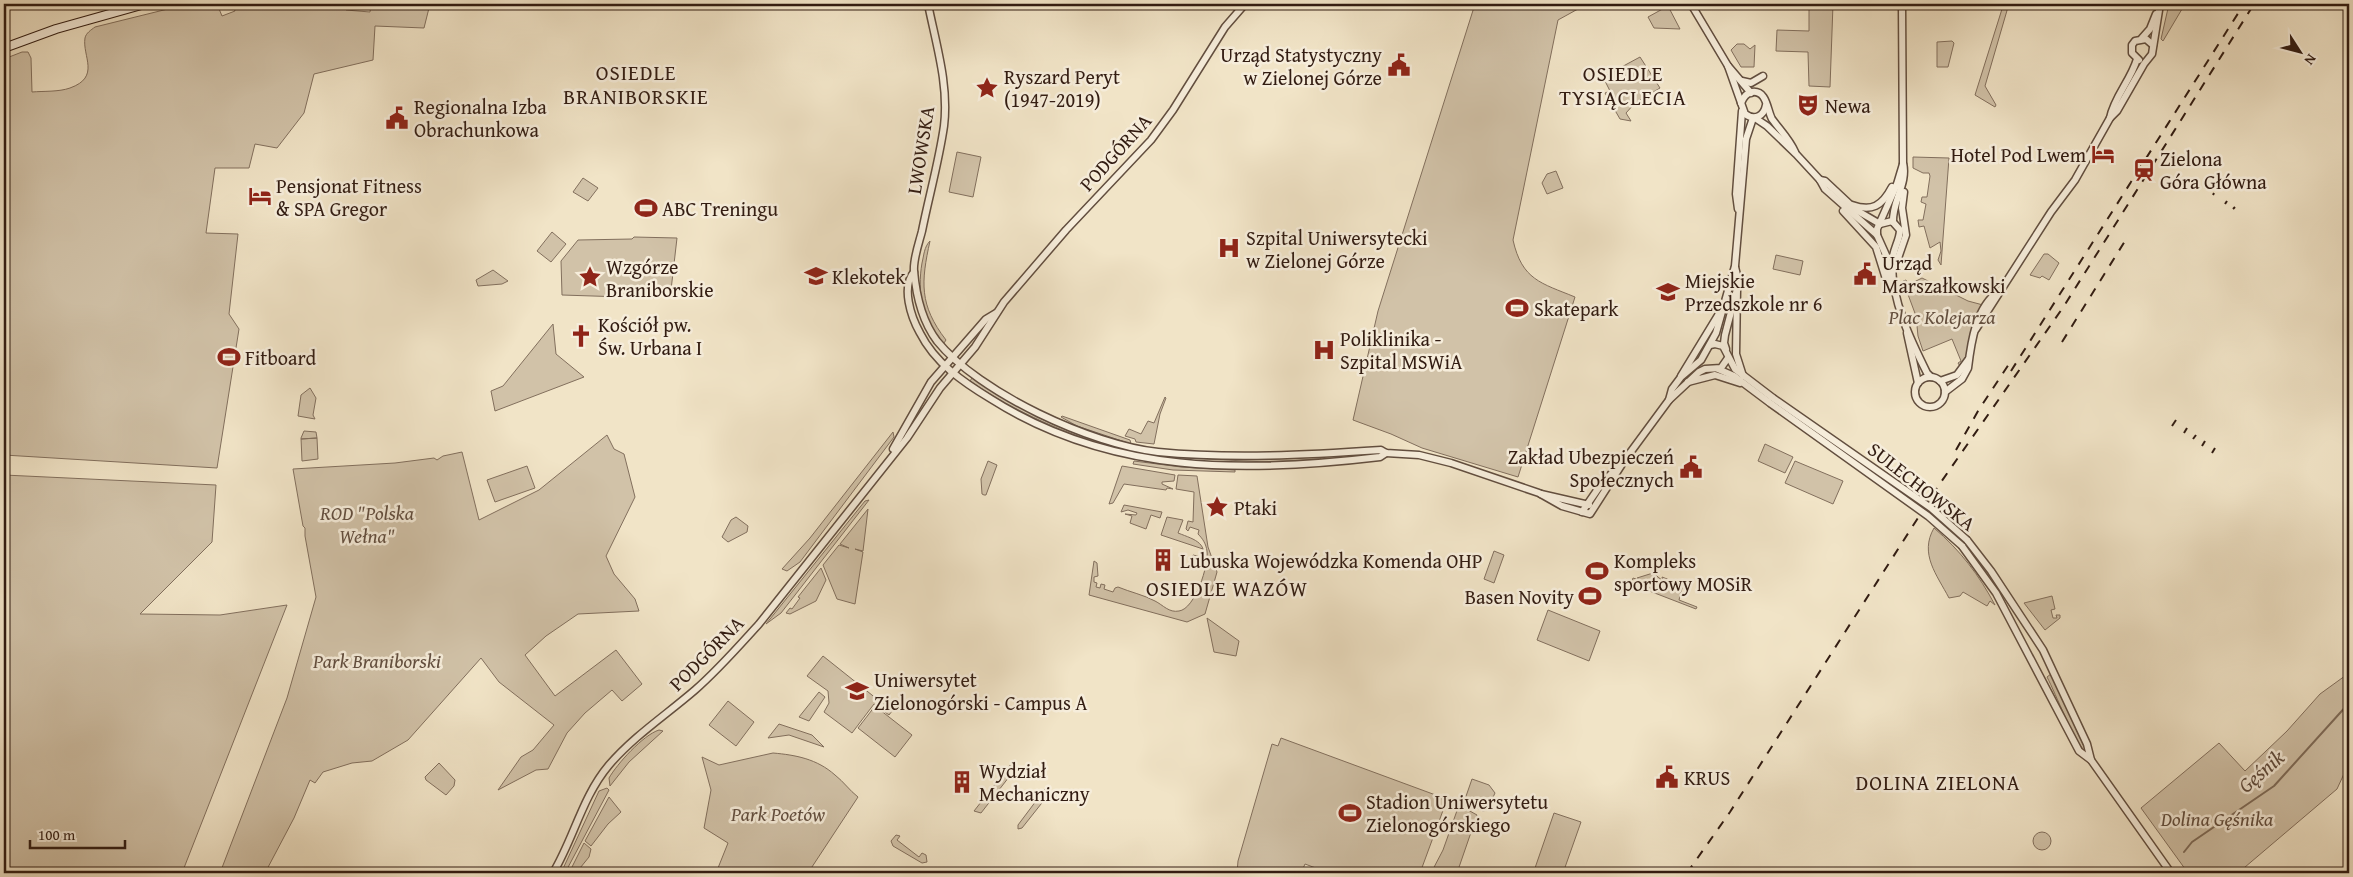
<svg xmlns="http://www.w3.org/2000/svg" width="2353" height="877" font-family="'Gentium Book Plus',serif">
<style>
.green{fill:#d1c2a8;stroke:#826f5d}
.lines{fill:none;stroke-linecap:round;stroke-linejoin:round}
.stream{stroke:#7e6b59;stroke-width:2}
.tertiary-casing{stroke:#624e3f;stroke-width:9}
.secondary-casing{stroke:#321c12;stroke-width:10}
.tertiary{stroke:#f6eddb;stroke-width:6}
.secondary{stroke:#f6eddb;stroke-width:8}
.rail{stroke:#321c12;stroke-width:2;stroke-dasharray:9 9;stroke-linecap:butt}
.tertiary-bridge-casing{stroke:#624e3f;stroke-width:9;stroke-linecap:butt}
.tertiary-bridge{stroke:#f6eddb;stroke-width:6}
.labels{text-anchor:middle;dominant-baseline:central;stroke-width:5;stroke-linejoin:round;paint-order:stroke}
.poi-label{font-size:20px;fill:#321c12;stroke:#f6eddb;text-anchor:start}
.street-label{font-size:20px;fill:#321c12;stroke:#f6eddb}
.park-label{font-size:20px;font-style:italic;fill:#624e3f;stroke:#f6eddb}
.neighbourhood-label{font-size:21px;letter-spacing:1px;fill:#321c12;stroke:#f6eddb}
.water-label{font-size:21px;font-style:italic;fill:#5e4a3c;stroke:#f6eddb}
</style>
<rect width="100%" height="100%" fill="#f1e4c7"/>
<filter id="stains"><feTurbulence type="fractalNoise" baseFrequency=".004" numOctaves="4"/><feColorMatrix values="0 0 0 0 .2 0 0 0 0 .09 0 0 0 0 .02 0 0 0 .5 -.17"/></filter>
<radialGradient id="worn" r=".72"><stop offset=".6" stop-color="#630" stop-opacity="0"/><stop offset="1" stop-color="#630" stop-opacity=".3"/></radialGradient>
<g class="green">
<path d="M188 4H217L222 16 235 11 233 4H346V10L370 12 371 4H430L424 28 375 26 373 60 314 74 304 113 277 148 255 144 249 168H215L206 233 238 234 229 314 239 329 217 468 4 455V59L22 52H28L31 58 32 92C43 91 59 92 70 88 101 77 82 56 85 38 86 33 91 30 95 27Z"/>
<path d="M1475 4H1587L1558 20 1513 240C1522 280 1541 283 1575 297L1518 477 1422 448 1391 434 1353 420 1378 311Z"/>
<polygon points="1809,4 1833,4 1830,87 1809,86 1808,52 1776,51 1777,30 1809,31"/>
<polygon points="2169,4 2185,4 2163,41 2161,39"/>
<polygon points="1668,6 1680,29 1654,28 1648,17"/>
<polygon points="2008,7 1985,86 1996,105 1995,107 1975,95 2002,9"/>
<polygon points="1952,41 1954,43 1948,67 1937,67 1937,42"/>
<polygon points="1737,44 1744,44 1750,49 1755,45 1754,67 1741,67 1731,50"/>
<polygon points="1640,57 1660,88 1635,103 1626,113 1631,121 1620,119 1605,93 1610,91 1603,77"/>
<polygon points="957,152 981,157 973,197 949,192"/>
<polygon points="1913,157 1949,158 1941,265 1938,260 1941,251 1940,242 1930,248 1924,226 1919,227 1918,220 1923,220 1926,204 1921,202 1922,197 1927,197 1930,176 1929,173 1923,173 1913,168"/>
<polygon points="1556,171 1563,188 1547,194 1542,183 1547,174"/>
<polygon points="583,178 598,188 588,201 573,192"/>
<polygon points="552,232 566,244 551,262 537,251"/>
<polygon points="634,237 677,238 671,290 654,298 562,295 561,261 578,240 632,239"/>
<path d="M930 241C921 282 919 305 946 340L944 343C922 322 917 292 922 263 924 255 924 247 930 241Z"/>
<polygon points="2044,254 2048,254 2059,263 2049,280 2042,276 2040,278 2030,275"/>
<polygon points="1776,255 1803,261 1800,275 1773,269"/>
<polygon points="493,270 508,281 502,284 478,286 476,280"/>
<path d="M1922 278 1968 301 1983 305C1972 325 1971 348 1961 368L1958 363 1961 361 1952 339 1923 351 1918 336 1916 316 1903 281 1906 280 1908 285Z"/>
<polygon points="553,324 556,354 584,377 495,411 491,391 503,386"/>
<path d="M972 378C1019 411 1068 430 1122 448L1120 450C1066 434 1017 413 970 381Z"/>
<polygon points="310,388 316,398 313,415 315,419 298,416 301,395"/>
<polygon points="1165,397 1166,398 1160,414 1154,444 1136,442 1135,439 1125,436 1129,429 1141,434 1148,421 1154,423"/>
<polygon points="1062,416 1130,440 1131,444 1077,426 1061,417"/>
<polygon points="304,431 316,432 317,438 301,439 317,438 318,459 302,461 301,438"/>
<polygon points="893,432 894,437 800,562 787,571 782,569 810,538"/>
<polygon points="607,435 614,449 624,454 635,497 606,556 614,574 635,599 639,611 578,614 546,636 525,655 555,696 616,650 642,684 622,701 612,690 585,713 567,733 548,769 536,770 498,790 521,757 533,750 554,725 499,682 481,658 408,740 372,761 352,763 323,772 315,783 310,780 294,818 265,873 220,873 287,698 316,597 305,536 305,528 303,526 293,469 395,463 434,458 437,460 443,456 462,452 479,520 539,490"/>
<polygon points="1765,444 1793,457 1785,473 1758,461"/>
<polygon points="1165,456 1274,459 1320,456 1321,459 1267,462 1162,457"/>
<polygon points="988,461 997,465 986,495 984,495 982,494 981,479"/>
<polygon points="1134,461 1181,467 1235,470 1235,472 1173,470 1133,464"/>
<polygon points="1795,461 1843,481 1833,504 1785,483"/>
<polygon points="527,466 535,488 495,502 487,480"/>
<polygon points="1122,466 1175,475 1174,481 1162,482 1162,484 1173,489 1167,488 1166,490 1124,484 1113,503 1109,504"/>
<polygon points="4,475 216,485 212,542 140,614 220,615 287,605 182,873 4,873"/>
<path d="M1178 475 1197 476 1208 547 1217 572 1205 614 1187 622 1089 595 1094 561 1097 563 1098 576 1094 577V582L1097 583 1096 587 1100 588 1101 584 1105 585 1104 589 1113 592 1115 588 1118 587C1130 592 1144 595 1155 601 1163 605 1169 613 1179 611 1195 609 1209 565 1207 551 1206 544 1203 539 1198 534L1199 530 1190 527 1188 531 1186 529 1188 521 1193 522 1194 492 1176 489Z"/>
<polygon points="869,500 781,613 766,624 865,501"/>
<polygon points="1124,505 1162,512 1160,518 1151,515 1146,529 1130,523 1132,516 1125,514 1136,515 1137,513 1128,510 1121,512"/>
<polygon points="868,509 863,551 855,549 863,552 855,604 837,599 823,565 839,545 849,548 840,544"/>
<polygon points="736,517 748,526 747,532 728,542 722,537 731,520"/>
<path d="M1167 517 1183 520 1178 533C1196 540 1209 543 1202 565L1191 561 1193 555 1201 557 1203 549 1161 535Z"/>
<path d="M1934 528C1960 550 1979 575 1995 605L1990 601 1987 606 1963 592 1960 596 1949 598C1937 575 1919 554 1934 528Z"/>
<polygon points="1494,551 1504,555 1494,583 1484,579"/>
<polygon points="821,568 826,580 816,601 790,614 786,613 790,608 792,609 800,598 798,597"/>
<polygon points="1653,573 1663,581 1662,577 1680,584 1682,588 1679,600 1697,607 1696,609 1634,585 1632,589 1629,588 1633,578 1644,582 1637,578"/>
<polygon points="2052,596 2055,609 2051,610 2053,618 2057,618 2056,615 2060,615 2060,618 2045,630 2024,603"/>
<polygon points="1548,610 1600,631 1589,661 1537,640"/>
<polygon points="1207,618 1239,641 1236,656 1214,652"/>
<polygon points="823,656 892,711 889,715 874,704 852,733 824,712 829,703 828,691 807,676"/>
<polygon points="2349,673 2349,763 2337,789 2238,873 2188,873 2141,808 2219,743 2245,771 2287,731 2320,694"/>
<path d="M2051 674 2087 753C2076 746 2055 692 2047 677Z"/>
<polygon points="819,692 825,697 809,721 799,717"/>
<polygon points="728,701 754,722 736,746 709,725"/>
<polygon points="875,706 912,735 895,757 858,728"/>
<polygon points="779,724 812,735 824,747 789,735 768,738"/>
<path d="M659 730 663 731 629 762 610 786 609 778C617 764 643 735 659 730Z"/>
<polygon points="1281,738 1441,797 1445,805 1420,873 1329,873 1305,864 1301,873 1237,873 1238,861 1272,744 1278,746"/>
<path d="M773 753C796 755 817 759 835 775 844 782 849 790 858 797L808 873H716L728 843 704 828 711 790 702 757 719 765Z"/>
<polygon points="439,763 455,780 454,786 446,795 426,780 425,777"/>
<polygon points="1011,764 1016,766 1016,768 981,813 974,811"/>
<polygon points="1472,779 1489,785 1495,793 1487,810 1483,811 1464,802"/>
<polygon points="607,788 609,790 565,873 561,873 599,791"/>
<polygon points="1045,789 1049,790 1049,794 1022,828 1018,829 1018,825"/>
<polygon points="609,797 621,812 608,824 591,846 585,841"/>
<polygon points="1459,805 1477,815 1457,873 1431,873 1443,850"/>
<polygon points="1554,813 1581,822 1563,873 1550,873 1535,868"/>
<circle cx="2042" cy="841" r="9"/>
<polygon points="896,835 900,836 897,840 919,857 922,853 926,855 927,862 922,863 893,846 891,841"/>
<polygon points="584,843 591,849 589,857 576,873 569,873"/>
</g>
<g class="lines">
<polyline class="stream" points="2184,852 2192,842 2274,786 2349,703"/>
<defs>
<g id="tertiary">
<path d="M928 4C936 44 949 85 944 126 939 161 929 196 922 231 919 243 913 259 914 271 916 295 922 321 937 341 979 393 1092 445 1158 452 1232 459 1307 455 1381 450L1386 453 1419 455 1451 463 1539 493 1562 506 1590 514 1624 461 1669 400 1699 372 1705 369 1721 368 1728 358"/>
<polyline points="1691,4 1728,66 1751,93"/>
<polyline points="2142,38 2150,29 2156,14"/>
<polyline points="2139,60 2132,53 2132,45 2135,41 2146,39 2153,45"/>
<path d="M1728 66 1745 114C1755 121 1764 116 1766 105"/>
<polyline points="1742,81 1751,83 1763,76"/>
<path d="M1741 103C1743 98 1746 93 1752 92 1767 90 1767 110 1772 119 1780 130 1790 140 1795 152"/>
<polyline points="1755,118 1767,126 1796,154 1820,180 1825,189 1877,235 1886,255 1889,281"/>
<path d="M2110 118C2114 97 2131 80 2137 59"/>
<polyline points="1820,180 1825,181 1856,210 1880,224"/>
<path d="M1852 205C1872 212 1882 206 1892 187"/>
<polyline points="1738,209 1736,194 1742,111"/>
<polyline points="1843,211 1876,247 1886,279"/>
<path d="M1893 222C1892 201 1908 184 1903 163L1902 4"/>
<path d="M1880 224 1892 221 1900 230C1900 241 1892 250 1892 264 1892 301 1910 339 1927 373L1931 377"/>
<polyline points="1877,235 1877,229 1897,184 1903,164"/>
<polyline points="1895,267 1906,235 1902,208 1904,192"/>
<path d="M914 272C901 287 911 317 920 333 935 363 963 382 991 399 1111 475 1245 473 1380 457L1386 453"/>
<polyline points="1737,289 1736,354 1743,376"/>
<polyline points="1976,329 2051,212 2075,180 2110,118 2117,111 2144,64 2152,54 2160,4"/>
<polyline points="1907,333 1918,383"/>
<polyline points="1710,345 1715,344 1723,346 1735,369 1773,398"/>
<polyline points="1726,349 1724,343 1725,335 1737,289 1738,279 1735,267"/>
<polyline points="1718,369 1734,376 1770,403"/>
<polyline points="1681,376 1720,312"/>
<circle cx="1930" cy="392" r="15"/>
<polyline points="1940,381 1957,375 1968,360"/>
<polyline points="1688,382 1715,375 1740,383"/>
<path d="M1945 392 1962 379 1968 368C1971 342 1976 307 1999 291"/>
<polyline points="1669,400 1672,389 1681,377 1701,360 1716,333 1735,266 1746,139 1753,118"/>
<polyline points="893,449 931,382 986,319 996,313"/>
<polyline points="1541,494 1589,505"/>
<polyline points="1582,512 1602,483 1619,466"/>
<polyline points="1967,540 1991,571 2043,650 2087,744 2091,760"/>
<polyline points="1962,546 1996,593 2079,751 2091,760 2171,873"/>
<path d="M553 873C574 838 582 797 609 765 634 736 666 715 695 690 718 670 738 647 759 624L907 438 940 388 975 347 1004 302 1066 230 1151 140 1173 110 1225 27 1245 4"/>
</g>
<polyline id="secondary" points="4,48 56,29 145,4"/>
</defs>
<use href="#tertiary" class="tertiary-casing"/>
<use href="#secondary" class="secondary-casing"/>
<use href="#tertiary" class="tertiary"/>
<use href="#secondary" class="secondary"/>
<g class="rail">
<polyline points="2213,167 2214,165"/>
<polyline points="2232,180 2233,179"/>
<polyline points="2205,189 2206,187"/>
<polyline points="2246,190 2247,189"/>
<polyline points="2213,195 2214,193"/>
<polyline points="2225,204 2227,201"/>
<polyline points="2233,209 2235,207"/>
<polyline points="2062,342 2125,241"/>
<polyline points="2011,371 2244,4"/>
<polyline points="2172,426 2176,420"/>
<polyline points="2184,433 2187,428"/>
<polyline points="2193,439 2196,435"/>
<polyline points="2202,446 2205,441"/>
<polyline points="1956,450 1978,411 2011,361"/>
<polyline points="2212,453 2215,448"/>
<polyline points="1687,873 1730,812 1939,485 2064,306 2254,4"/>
</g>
<defs>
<g id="tertiary-bridge">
<polyline points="1773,398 1931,508 1967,540"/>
<polyline points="1770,403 1928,516 1962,546"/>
</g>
</defs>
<use href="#tertiary-bridge" class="tertiary-bridge-casing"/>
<use href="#tertiary-bridge" class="tertiary-bridge"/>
</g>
<defs>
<symbol id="civic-bare" viewBox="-9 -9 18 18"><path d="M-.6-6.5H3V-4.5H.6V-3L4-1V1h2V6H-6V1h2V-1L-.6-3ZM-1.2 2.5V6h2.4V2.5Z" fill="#8f2418" stroke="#f6eddb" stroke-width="2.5" paint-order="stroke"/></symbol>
<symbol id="sight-bare" viewBox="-9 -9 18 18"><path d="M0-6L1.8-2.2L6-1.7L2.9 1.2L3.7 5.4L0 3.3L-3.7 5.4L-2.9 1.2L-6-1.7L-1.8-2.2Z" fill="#8f2418" stroke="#f6eddb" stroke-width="2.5" paint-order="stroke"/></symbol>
<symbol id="theatre-bare" viewBox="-9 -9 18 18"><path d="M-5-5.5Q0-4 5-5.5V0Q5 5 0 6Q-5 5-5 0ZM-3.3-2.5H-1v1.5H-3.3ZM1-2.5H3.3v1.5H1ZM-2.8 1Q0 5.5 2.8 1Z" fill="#8f2418" stroke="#f6eddb" stroke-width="2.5" paint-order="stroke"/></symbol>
<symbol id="hotel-bare" viewBox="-9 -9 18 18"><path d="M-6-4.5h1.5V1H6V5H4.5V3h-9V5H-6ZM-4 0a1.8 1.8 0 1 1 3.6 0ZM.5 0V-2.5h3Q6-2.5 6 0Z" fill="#8f2418" stroke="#f6eddb" stroke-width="2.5" paint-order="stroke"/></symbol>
<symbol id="station-bare" viewBox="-9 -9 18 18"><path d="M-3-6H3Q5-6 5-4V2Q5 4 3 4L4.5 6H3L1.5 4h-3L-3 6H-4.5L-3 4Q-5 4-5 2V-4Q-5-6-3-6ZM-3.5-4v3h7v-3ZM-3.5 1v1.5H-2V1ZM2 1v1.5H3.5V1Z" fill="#8f2418" stroke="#f6eddb" stroke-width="2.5" paint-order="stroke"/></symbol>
<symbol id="stadium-bare" viewBox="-9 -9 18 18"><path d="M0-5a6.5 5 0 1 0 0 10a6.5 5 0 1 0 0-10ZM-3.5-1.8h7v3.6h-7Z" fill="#8f2418" stroke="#f6eddb" stroke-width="2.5" paint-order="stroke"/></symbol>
<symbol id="hospital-bare" viewBox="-9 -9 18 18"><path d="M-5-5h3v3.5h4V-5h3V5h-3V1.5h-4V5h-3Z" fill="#8f2418" stroke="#f6eddb" stroke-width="2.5" paint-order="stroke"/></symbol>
<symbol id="school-bare" viewBox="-9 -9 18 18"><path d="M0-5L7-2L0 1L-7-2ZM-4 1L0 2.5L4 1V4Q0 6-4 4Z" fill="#8f2418" stroke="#f6eddb" stroke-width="2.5" paint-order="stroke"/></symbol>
<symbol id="church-bare" viewBox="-9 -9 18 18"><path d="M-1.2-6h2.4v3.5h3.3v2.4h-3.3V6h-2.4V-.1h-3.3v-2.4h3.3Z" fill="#8f2418" stroke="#f6eddb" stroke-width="2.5" paint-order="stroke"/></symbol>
<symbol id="building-bare" viewBox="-9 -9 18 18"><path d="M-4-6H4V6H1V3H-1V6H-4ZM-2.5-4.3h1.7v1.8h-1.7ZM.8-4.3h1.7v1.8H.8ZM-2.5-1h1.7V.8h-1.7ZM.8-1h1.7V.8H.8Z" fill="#8f2418" stroke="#f6eddb" stroke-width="2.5" paint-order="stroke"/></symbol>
<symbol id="university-bare" viewBox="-9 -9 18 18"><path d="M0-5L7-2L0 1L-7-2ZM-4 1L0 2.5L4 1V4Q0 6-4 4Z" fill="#8f2418" stroke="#f6eddb" stroke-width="2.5" paint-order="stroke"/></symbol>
</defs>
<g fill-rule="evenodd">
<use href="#civic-bare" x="1383" y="49" width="32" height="32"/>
<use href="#sight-bare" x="971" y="72" width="32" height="32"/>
<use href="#theatre-bare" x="1792" y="89" width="32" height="32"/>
<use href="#civic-bare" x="381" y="102" width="32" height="32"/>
<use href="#hotel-bare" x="2087" y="138" width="32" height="32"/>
<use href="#station-bare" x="2128" y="154" width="32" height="32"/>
<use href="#hotel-bare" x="244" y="180" width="32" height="32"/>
<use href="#stadium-bare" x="630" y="192" width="32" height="32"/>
<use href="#hospital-bare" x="1213" y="232" width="32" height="32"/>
<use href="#civic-bare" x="1849" y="258" width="32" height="32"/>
<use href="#school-bare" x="800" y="260" width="32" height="32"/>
<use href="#sight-bare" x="574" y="261" width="32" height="32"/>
<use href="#school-bare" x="1652" y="276" width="32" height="32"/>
<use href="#stadium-bare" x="1501" y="292" width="32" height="32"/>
<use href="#church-bare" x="565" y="320" width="32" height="32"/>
<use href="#hospital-bare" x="1308" y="334" width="32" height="32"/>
<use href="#stadium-bare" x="213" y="341" width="32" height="32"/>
<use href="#civic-bare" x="1675" y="451" width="32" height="32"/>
<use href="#sight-bare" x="1201" y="491" width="32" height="32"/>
<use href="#building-bare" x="1147" y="544" width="32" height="32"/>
<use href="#stadium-bare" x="1581" y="555" width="32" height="32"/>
<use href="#stadium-bare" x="1574" y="580" width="32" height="32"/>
<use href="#university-bare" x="841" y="675" width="32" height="32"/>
<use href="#civic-bare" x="1651" y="761" width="32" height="32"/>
<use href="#building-bare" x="946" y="766" width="32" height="32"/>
<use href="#stadium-bare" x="1334" y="797" width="32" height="32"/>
</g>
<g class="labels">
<g class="poi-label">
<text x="1382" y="54" text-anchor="end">Urząd Statystyczny<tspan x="1382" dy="23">w Zielonej Górze</tspan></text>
<text x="1004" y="76">Ryszard Peryt<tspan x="1004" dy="23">(1947-2019)</tspan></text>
<text x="1825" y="105">Newa</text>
<text x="414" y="106">Regionalna Izba<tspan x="414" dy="23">Obrachunkowa</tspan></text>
<text x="2086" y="154" text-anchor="end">Hotel Pod Lwem</text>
<text x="2160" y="158">Zielona<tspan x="2160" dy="23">Góra Główna</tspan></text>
<text x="276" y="185">Pensjonat Fitness<tspan x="276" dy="23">&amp; SPA Gregor</tspan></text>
<text x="662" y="208">ABC Treningu</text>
<text x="1246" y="237">Szpital Uniwersytecki<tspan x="1246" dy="23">w Zielonej Górze</tspan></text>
<text x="1882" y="262">Urząd<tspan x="1882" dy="23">Marszałkowski</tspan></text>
<text x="606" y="266">Wzgórze<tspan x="606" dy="23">Braniborskie</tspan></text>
<text x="832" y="276">Klekotek</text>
<text x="1685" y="280">Miejskie<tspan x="1685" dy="23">Przedszkole nr 6</tspan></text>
<text x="1534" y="308">Skatepark</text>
<text x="598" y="324">Kościół pw.<tspan x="598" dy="23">Św. Urbana I</tspan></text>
<text x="1340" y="338">Poliklinika -<tspan x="1340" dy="23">Szpital MSWiA</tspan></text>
<text x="245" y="357">Fitboard</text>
<text x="1674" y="456" text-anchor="end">Zakład Ubezpieczeń<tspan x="1674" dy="23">Społecznych</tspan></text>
<text x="1234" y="507">Ptaki</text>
<text x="1180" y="560">Lubuska Wojewódzka Komenda OHP</text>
<text x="1614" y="560">Kompleks<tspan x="1614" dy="23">sportowy MOSiR</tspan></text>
<text x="1574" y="596" text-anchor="end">Basen Novity</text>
<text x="874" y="679">Uniwersytet<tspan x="874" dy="23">Zielonogórski - Campus A</tspan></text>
<text x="979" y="770">Wydział<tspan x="979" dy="23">Mechaniczny</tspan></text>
<text x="1684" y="777">KRUS</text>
<text x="1366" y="801">Stadion Uniwersytetu<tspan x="1366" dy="23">Zielonogórskiego</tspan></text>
</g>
<g class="street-label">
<text transform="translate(920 150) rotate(-81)">LWOWSKA</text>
<text transform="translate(1115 152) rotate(-48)">PODGÓRNA</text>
<text transform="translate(1922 486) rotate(38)">SULECHOWSKA</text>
<text transform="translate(706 653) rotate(-45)">PODGÓRNA</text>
</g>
<g class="park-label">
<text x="1942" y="316">Plac Kolejarza</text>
<text x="367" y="512">ROD "Polska<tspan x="367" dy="23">Wełna"</tspan></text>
<text x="377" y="660">Park Braniborski</text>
<text x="778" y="813">Park Poetów</text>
<text x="2217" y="818">Dolina Gęśnika</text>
</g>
<g class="neighbourhood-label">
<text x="636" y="72">OSIEDLE<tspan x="636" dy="24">BRANIBORSKIE</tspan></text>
<text x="1623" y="73">OSIEDLE<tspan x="1623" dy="24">TYSIĄCLECIA</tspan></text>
<text x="1227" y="588">OSIEDLE WAZÓW</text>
<text x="1938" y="782">DOLINA ZIELONA</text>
</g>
<g class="water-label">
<text transform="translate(2261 771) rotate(-41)">Gęśnik</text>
</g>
</g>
<rect width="2353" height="877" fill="none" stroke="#f1e4c7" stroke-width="20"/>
<rect x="5" y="5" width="2343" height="867" fill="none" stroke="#321c12" stroke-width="2.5"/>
<rect x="10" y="10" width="2333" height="857" fill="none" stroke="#321c12"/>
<g transform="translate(2300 52) rotate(126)" stroke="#f6eddb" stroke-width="4" paint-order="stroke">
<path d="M0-4L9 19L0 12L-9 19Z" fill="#321c12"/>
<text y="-8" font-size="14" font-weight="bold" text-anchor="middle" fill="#321c12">N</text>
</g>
<path d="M30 840v8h95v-8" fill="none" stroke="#321c12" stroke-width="2.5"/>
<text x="38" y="840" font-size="15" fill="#321c12" stroke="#f6eddb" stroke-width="4" paint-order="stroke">100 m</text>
<rect width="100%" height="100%" filter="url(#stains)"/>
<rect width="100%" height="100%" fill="url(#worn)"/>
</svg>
